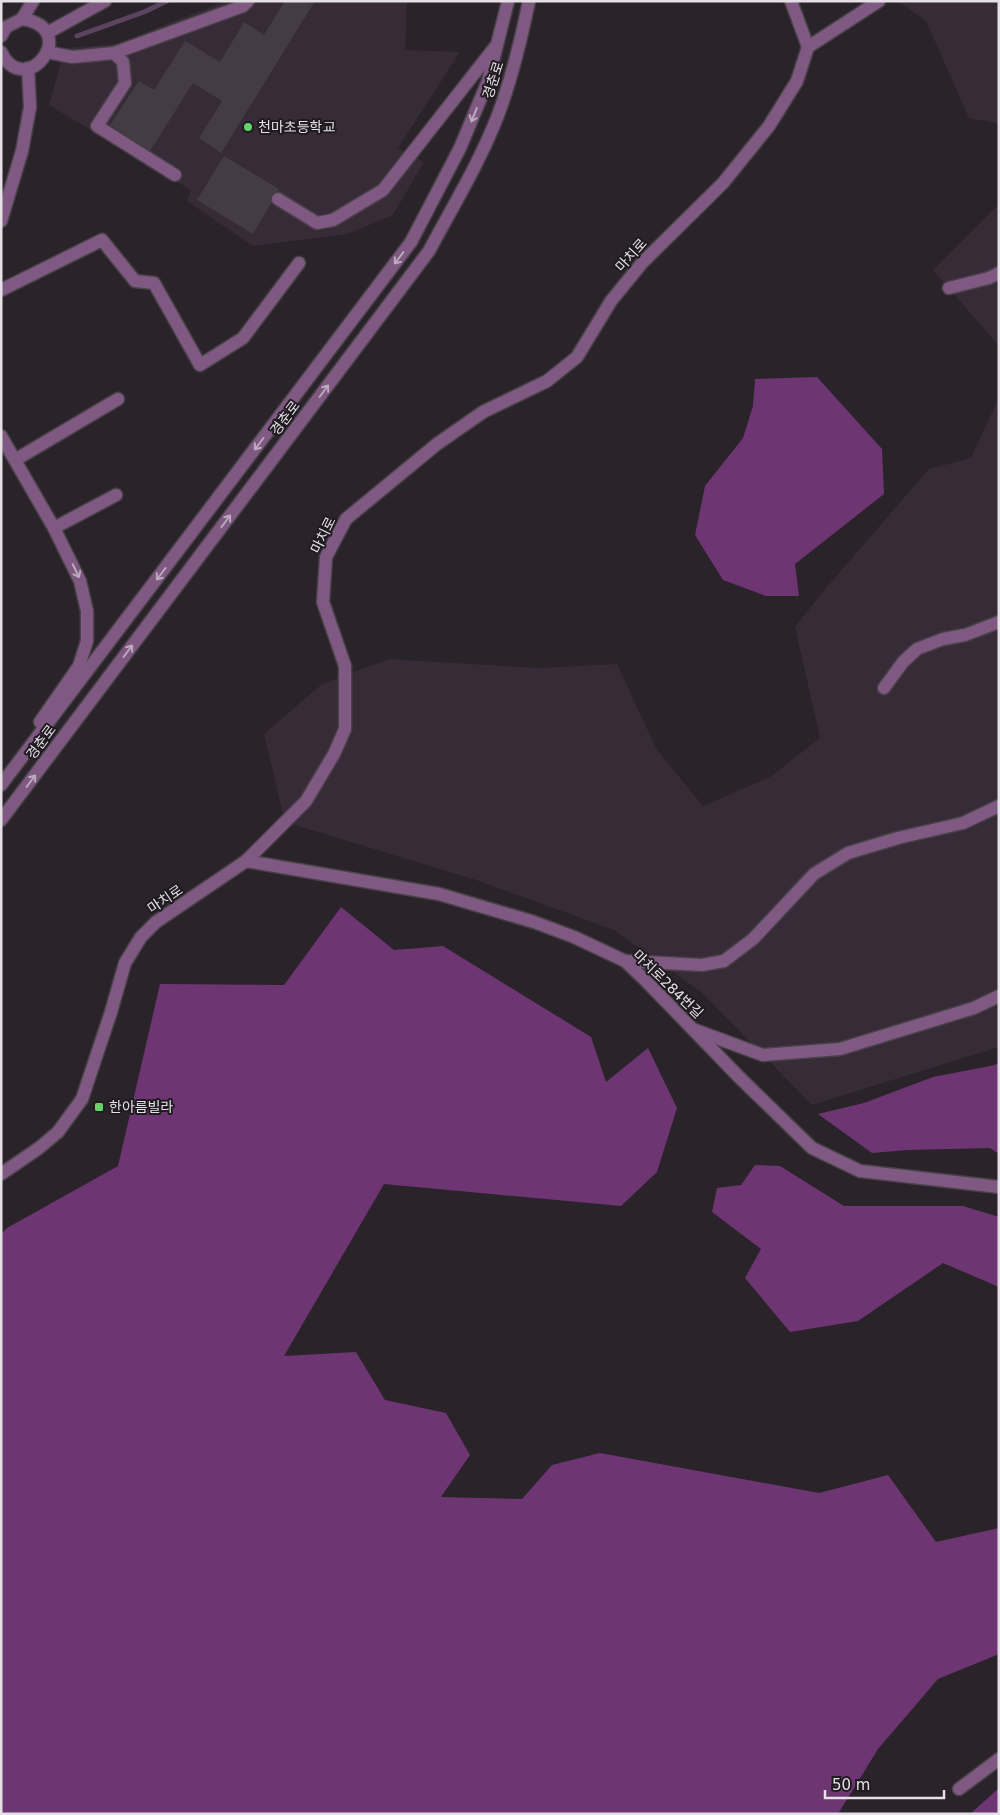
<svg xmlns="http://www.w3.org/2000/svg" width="1000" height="1815" font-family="'DejaVu Sans','Noto Sans KR',sans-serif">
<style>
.built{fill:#362b37}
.forest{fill:#6d3672}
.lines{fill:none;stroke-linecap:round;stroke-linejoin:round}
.stream{stroke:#5c435f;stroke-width:5}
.building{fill:#433c44}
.minor-casing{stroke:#484148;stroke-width:15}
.minor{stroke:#7f5982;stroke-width:12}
.oneway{stroke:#bcaabd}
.poi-dot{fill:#64d468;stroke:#201a21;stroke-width:2}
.labels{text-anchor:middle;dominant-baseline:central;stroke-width:4;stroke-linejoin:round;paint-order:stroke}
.street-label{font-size:14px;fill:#e5e0e5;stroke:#201a21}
.poi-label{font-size:14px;fill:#e5e0e5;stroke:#201a21;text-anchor:start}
</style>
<rect width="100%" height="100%" fill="#2a232a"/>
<g class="built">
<polygon points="226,1 407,1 405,50 460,52 398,148 424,162 393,215 348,234 253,246 187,201 191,190 49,105 65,48 116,44"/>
<polygon points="898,1 999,1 999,124 969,118 926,21"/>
<polygon points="999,204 999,346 933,270"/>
<polygon points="999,397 999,1047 812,1105 701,992 614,930 476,880 285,822 264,734 322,684 389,659 539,668 617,664 657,750 703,806 770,777 820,738 795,627 826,588 929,469 971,458"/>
</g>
<g class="forest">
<polygon points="817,377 882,449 884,494 795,564 799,596 766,596 723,580 695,535 705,486 743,438 753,406 755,379"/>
<polygon points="341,907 394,950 443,946 591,1037 606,1082 648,1048 677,1108 657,1172 621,1206 384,1184 284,1356 356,1352 385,1400 446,1413 470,1455 441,1497 522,1499 552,1465 600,1453 819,1493 888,1475 936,1542 999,1528 999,1654 938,1679 878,1749 838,1814 1,1814 1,1234 7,1228 118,1166 160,984 284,985"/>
<polygon points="999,1062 999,1154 990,1148 907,1150 872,1153 818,1114 864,1103 933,1077 995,1065"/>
<polygon points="755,1165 780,1166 844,1206 963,1206 999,1217 999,1287 943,1263 858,1321 790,1332 745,1278 761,1249 712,1212 717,1188 741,1185"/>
<polygon points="999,1788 998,1814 970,1814"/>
</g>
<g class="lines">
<polyline class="stream" points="77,36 144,12 167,1"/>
</g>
<g class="building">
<polygon points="285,1 315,1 221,153 199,138 222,101 193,83 150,151 110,125 139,81 154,90 185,41 220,62 244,22 264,35"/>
<polygon points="224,156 279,189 253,234 197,200"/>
</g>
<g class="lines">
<defs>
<g id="minor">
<polyline points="22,19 33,1"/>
<polyline points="47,33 105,1"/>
<path d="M1 36 6 27 22 19C83 28 25 102 1 52"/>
<polyline points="808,47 879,1"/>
<polyline points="47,52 72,57 114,53 123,62 125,83 97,126 175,175"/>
<polyline points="114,53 243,6 248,1"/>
<polyline points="278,199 317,223 333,220 383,190 495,47"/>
<polyline points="1,221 22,151 30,107 28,68"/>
<polyline points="949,288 989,278 999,273"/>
<polyline points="1,290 102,240 135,281 154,283 200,365 243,338 299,263"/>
<polyline points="1,436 54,528 80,581 87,611 87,641 79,666 40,722"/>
<polyline points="15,460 118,399"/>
<polyline points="54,528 116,495"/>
<polyline points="884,688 903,662 917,649 943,639 965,635 999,622"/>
<polyline points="1,785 411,242 460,148 488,81 508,1"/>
<path d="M1 820 429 251C453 206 480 162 498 115 512 78 521 40 529 1"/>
<polyline points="246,861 439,894 534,922 574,937 625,961 646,981 739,1077 812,1148 860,1171 999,1187"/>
<polyline points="625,961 702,965 724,961 753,939 814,874 848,853 898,838 963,823 999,806"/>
<polyline points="695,1030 763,1055 840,1049 974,1008 999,996"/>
<polyline points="1,1174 39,1148 58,1132 82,1099 111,1012 125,963 141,937 156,922 246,861 306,801 334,754 345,729 345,666 323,602 326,557 346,519 437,444 483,412 547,381 577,357 611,301 642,263 723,183 769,126 797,81 808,47 791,1"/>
<polyline points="959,1789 999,1759"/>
</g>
</defs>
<use href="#minor" class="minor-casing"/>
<use href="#minor" class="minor"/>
</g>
<defs><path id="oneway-shaft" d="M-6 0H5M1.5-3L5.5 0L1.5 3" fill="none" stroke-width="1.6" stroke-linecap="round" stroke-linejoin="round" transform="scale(1.25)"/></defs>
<g class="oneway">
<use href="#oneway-shaft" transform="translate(474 115) rotate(112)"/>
<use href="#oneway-shaft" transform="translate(399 258) rotate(127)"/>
<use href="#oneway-shaft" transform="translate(324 391) rotate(-53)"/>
<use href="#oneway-shaft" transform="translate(259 444) rotate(127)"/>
<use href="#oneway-shaft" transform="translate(226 521) rotate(-53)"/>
<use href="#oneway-shaft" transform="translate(76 571) rotate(64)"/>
<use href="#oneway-shaft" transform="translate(161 574) rotate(127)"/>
<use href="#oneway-shaft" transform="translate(128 651) rotate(-53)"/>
<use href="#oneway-shaft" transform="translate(31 781) rotate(-53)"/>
</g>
<g class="poi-dot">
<circle cx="248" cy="127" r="5"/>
<rect x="94" y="1102" width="10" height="10" rx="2.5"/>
</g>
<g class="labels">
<g class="street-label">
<text transform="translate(493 80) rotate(-72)">경춘로</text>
<text transform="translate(631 255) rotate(-48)">마치로</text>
<text transform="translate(285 418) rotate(-53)">경춘로</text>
<text transform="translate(323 535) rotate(-64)">마치로</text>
<text transform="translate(41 742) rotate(-53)">경춘로</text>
<text transform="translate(165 899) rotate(-34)">마치로</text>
<text transform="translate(668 984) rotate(44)">마치로284번길</text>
</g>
<g class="poi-label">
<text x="258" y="127">천마초등학교</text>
<text x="109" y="1107">한아름빌라</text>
</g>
</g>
<rect width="1000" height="1815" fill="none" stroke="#e5e0e5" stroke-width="5"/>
<path d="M825 1790v8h119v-8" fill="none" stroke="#e5e0e5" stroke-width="2.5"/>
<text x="832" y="1790" font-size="15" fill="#e5e0e5" stroke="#201a21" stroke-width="4" paint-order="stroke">50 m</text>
</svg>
